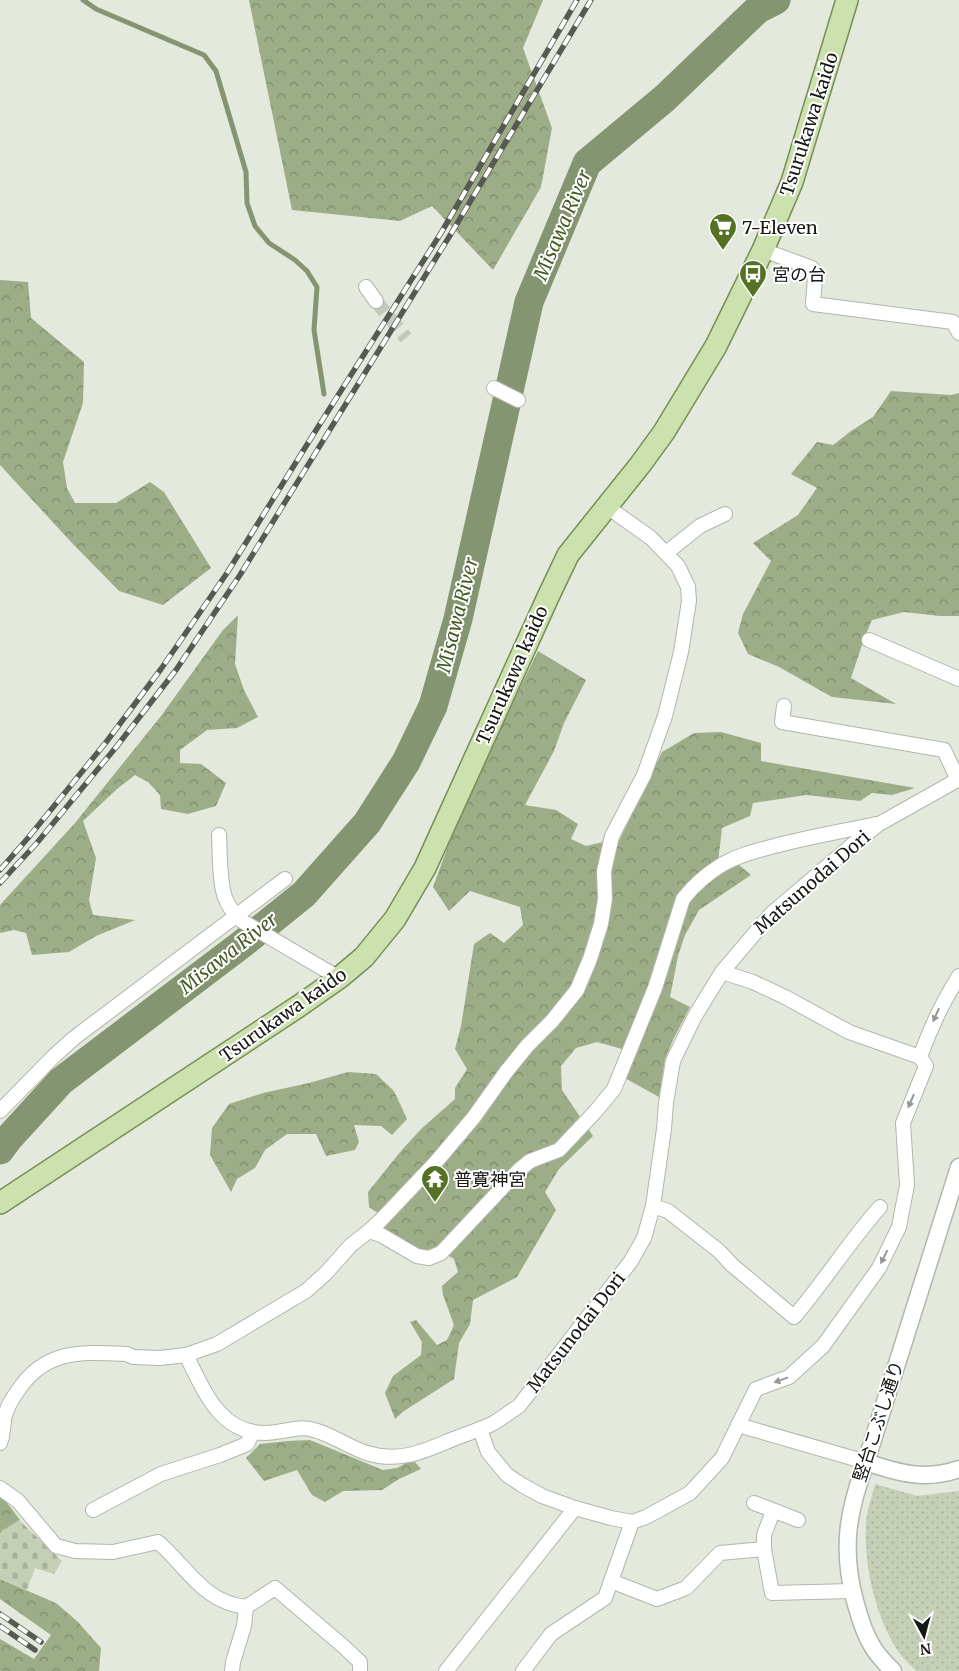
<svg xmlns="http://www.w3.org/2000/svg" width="959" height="1671" font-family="Merriweather,'Noto Sans JP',serif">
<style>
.forest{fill:url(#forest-crowns)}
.cemetery{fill:url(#cemetery-stones)}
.park{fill:url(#park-dots)}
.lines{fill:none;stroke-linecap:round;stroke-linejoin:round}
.stream{stroke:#859571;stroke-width:5}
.river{stroke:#859571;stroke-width:29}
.minor-tunnel{stroke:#c4cabe;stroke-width:14;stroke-dasharray:14 7;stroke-linecap:butt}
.minor-casing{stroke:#b1b7ab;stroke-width:16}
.tertiary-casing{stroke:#b1b7ab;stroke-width:19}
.primary-casing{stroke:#778e55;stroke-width:24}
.minor{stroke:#fff;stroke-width:14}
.tertiary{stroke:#fff;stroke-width:16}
.primary{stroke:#cde1af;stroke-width:21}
.rail-casing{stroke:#575a53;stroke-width:5.5}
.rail{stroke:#fff;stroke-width:4;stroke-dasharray:11;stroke-linecap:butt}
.oneway{fill:#969795}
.labels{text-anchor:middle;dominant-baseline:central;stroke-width:4;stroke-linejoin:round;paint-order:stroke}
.street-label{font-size:18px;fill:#161813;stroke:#fff}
.poi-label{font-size:18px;fill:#161813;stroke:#fff;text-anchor:start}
.water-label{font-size:19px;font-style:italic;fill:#465b23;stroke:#fff}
</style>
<defs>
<pattern id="forest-crowns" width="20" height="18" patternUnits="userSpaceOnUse" patternTransform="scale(1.25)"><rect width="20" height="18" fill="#9dad87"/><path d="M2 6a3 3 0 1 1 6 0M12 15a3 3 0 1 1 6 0" fill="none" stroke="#7f8c6d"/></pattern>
<pattern id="cemetery-stones" width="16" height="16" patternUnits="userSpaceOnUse" patternTransform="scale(1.25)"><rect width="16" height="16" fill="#c4cfb6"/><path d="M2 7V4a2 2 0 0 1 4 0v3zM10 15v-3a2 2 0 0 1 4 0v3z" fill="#a8b19c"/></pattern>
<pattern id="park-dots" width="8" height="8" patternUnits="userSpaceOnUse" patternTransform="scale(1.25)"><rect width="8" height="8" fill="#c4cfb6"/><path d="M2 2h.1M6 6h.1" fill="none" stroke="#a8b19c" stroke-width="1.8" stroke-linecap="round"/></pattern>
</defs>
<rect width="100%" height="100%" fill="#e3e9dc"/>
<g class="forest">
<polygon points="249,0 543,0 523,48 552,128 541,187 493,270 432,206 400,221 292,210"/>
<polygon points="0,280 28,282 31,318 84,362 83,403 63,462 67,488 75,503 116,503 150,482 164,492 211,568 163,605 119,591 72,543 0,465"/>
<polygon points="891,391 951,395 959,393 959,616 940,616 904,612 872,620 865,636 851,678 896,704 832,697 779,667 748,654 738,633 743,614 771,561 753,543 798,515 817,488 791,474 817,442 833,445 851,431 873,417"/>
<polygon points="238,615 235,664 244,690 258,717 237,728 207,730 180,750 180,763 201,764 226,783 216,806 188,814 161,809 160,795 148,782 135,775 117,789 83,821 96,858 89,900 93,915 135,920 96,936 69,952 32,955 26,933 14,930 0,933 0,905 75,823 161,716 223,630"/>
<polygon points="538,651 586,680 564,723 554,751 525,805 556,810 578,824 571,839 586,846 603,842 617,845 662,752 694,733 721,732 761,743 761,761 915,788 892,795 872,793 860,801 806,795 753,803 750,816 722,828 718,862 721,873 739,865 751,875 699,910 685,935 678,956 670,997 690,1007 673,1040 665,1059 659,1097 614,1072 622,1049 597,1042 576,1048 561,1066 562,1090 593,1136 559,1169 545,1192 556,1210 517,1277 473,1300 470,1324 459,1343 454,1379 404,1411 395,1419 385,1393 393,1376 421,1355 422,1342 410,1322 416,1320 437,1345 447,1340 454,1325 443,1295 442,1286 458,1272 454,1259 439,1250 421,1253 379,1230 387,1219 369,1207 368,1192 401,1151 421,1129 455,1099 455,1088 467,1069 455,1049 461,1026 474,944 490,933 504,943 523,925 520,907 470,891 449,911 433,887 465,800"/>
<polygon points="348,1072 376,1074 394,1091 407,1119 392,1135 381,1126 354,1125 359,1142 355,1150 326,1156 316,1134 287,1134 265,1150 255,1168 237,1179 231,1192 210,1155 212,1128 229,1104 263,1093 309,1083"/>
<polygon points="310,1440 383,1470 397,1468 406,1463 415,1462 421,1469 399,1479 382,1490 343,1491 325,1502 312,1495 297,1470 264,1481 246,1458 260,1444 288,1441"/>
<polygon points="0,1495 2,1496 20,1520 2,1531 0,1535"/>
<polygon points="0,1579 56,1603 78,1622 101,1648 99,1671 0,1671 0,1639 34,1659 51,1635 0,1599"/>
</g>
<polygon class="cemetery" points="19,1520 62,1561 54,1574 35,1568 27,1590 0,1579 0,1535 2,1531"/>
<path class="park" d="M875 1484 917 1496 959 1491V1671H916C911 1666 905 1660 900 1654 876 1619 864 1568 866 1525 866 1512 872 1497 875 1484Z"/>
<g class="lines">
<polyline class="stream" points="83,0 96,9 204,55 216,71 246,172 247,203 255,226 269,243 295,260 307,271 317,287 314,330 324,394"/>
<polyline class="river" points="0,1150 8,1139 61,1081 242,944 304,894 367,823 406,762 433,706 458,619 529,302 587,163 665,98 758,9 776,0"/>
<polyline class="minor-tunnel" points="376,301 406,338"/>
<defs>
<g id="minor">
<polyline points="763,250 812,268 815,277 813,304 953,322 959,333"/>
<polyline points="366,287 376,301"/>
<polyline points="494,388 518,400"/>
<polyline points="666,553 700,526 725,514"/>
<polyline points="869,640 959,679"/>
<polyline points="784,706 782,722 944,750 958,780"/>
<path d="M219 835C220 852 219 888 227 902 231 910 236 916 242 921L339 978"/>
<path d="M920 1057C931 1026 942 1003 959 976"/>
<polyline points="0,1111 53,1057 74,1038 285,879"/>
<path d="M653 1206 668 1211 719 1251 732 1265 794 1317C824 1282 849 1242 880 1207"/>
<path d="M369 1231 381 1235 417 1256 429 1258 441 1253 518 1171 530 1161 559 1150 595 1112 614 1089 655 988 683 899C694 885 708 873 723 864 737 856 752 852 767 848 802 838 839 832 876 824"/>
<path d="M186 1355C204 1390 219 1433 265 1433 282 1433 298 1425 314 1430 333 1435 348 1447 367 1453 399 1463 422 1452 451 1440 465 1434 480 1430 494 1423 502 1418 511 1411 519 1406L631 1261 644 1238 653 1206 664 1129 666 1103 673 1061 695 1016 722 972 771 914 852 845 879 824 959 779"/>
<polyline points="738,1425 866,1462"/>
<path d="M0 1426C5 1420 5 1413 9 1405 11 1401 14 1396 17 1392 45 1349 80 1352 127 1354L133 1357 160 1358 186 1355 217 1344 306 1291 326 1273 351 1245 369 1231 381 1220 436 1162 474 1117 506 1072 527 1046 552 1021 577 990 590 959 601 924 605 899 604 871 612 836 644 775 665 716 681 652 689 601 688 587 678 566 651 538 606 506"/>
<polyline points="480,1429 488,1452 507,1475 522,1485 542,1496 575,1508 611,1518 632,1522 646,1517 690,1493 722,1458 756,1389 789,1377 823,1346 879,1268 899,1227 907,1185 903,1123 926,1066 920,1057 849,1032 785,997 753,982 722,972"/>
<polyline points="0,1443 2,1437 4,1421"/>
<path d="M0 1488 18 1501 56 1546 75 1551 113 1552 158 1542C188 1568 203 1602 246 1607"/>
<polyline points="754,1503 798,1520"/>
<polyline points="93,1510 161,1474 220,1455 247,1444 253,1432"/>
<polyline points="773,1511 764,1535 764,1549 772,1593 852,1591"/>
<polyline points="611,1581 657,1599 686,1588 720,1553 764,1549"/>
<polyline points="232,1671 233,1662 244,1626 246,1607 275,1588 343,1646 360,1662 360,1671"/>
<polyline points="446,1671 575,1508"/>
<polyline points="523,1671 551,1634 605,1598 632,1522"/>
</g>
<g id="tertiary">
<path d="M866 1462C898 1473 926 1481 959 1469"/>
<path d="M893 1671C885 1663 876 1654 871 1644 863 1631 859 1615 855 1601 841 1548 848 1511 866 1462L959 1167"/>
</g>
<polyline id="primary" points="0,1203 299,1006 339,978 364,957 395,919 425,868 548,597 568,555 640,465 664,432 716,346 763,250 792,182 847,0"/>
</defs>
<use href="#minor" class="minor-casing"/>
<use href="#tertiary" class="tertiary-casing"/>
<use href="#primary" class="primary-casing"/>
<use href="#minor" class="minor"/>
<use href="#tertiary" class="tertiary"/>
<use href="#primary" class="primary"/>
<defs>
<g id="rail">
<polyline points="0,870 28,838 107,741 161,669 227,573 318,427 441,233 577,0"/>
<polyline points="0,883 36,844 117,746 176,670 240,575 449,237 591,0"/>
<polyline points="0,1614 41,1642"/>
<polyline points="0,1626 35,1650"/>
</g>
</defs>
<use href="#rail" class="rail-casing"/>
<use href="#rail" class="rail"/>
</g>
<defs><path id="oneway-solid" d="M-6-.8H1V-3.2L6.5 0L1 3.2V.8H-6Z" transform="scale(1.25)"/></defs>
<g class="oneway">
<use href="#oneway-solid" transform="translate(936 1015) rotate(114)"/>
<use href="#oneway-solid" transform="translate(911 1101) rotate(113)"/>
<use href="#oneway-solid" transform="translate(884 1257) rotate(117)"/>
<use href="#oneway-solid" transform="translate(781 1380) rotate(160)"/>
</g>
<defs>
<symbol id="supermarket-pin" viewBox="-11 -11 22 30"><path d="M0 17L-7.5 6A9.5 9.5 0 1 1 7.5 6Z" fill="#557124" stroke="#fff"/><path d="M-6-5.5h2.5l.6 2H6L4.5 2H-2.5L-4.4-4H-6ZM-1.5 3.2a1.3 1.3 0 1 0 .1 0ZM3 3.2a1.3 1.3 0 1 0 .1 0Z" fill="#fff"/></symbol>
<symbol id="bus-pin" viewBox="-11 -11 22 30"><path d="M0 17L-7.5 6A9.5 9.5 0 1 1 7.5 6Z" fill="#557124" stroke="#fff"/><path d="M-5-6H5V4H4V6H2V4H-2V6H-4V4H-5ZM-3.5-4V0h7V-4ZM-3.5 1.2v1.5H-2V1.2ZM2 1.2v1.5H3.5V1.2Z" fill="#fff"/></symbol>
<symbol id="temple-pin" viewBox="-11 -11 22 30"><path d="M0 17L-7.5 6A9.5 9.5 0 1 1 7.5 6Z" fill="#557124" stroke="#fff"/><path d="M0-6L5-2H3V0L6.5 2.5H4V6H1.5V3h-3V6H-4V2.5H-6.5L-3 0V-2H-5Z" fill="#fff"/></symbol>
</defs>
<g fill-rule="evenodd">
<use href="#supermarket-pin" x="707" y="211" width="32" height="43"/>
<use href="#bus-pin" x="737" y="258" width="32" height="43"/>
<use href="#temple-pin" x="419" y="1163" width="32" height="43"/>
</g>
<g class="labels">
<g class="street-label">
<text transform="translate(809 124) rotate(-72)">Tsurukawa kaido</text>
<text transform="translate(512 675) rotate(-66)">Tsurukawa kaido</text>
<text transform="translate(812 882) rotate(-41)">Matsunodai Dori</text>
<text transform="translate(283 1015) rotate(-35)">Tsurukawa kaido</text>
<text transform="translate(576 1332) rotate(-52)">Matsunodai Dori</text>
<text transform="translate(878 1421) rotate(-72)">竪台こぶし通り</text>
</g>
<g class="poi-label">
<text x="742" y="227">7-Eleven</text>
<text x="772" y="274">宮の台</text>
<text x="454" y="1179">普寛神宮</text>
</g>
<g class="water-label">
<text transform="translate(562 225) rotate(-67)">Misawa River</text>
<text transform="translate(457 615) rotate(-76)">Misawa River</text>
<text transform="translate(228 953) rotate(-38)">Misawa River</text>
</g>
</g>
<g transform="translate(924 1636) rotate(173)" stroke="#ffffff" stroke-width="4" paint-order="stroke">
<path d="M0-4L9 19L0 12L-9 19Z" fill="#161813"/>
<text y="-8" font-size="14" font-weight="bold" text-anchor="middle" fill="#161813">N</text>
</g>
</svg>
